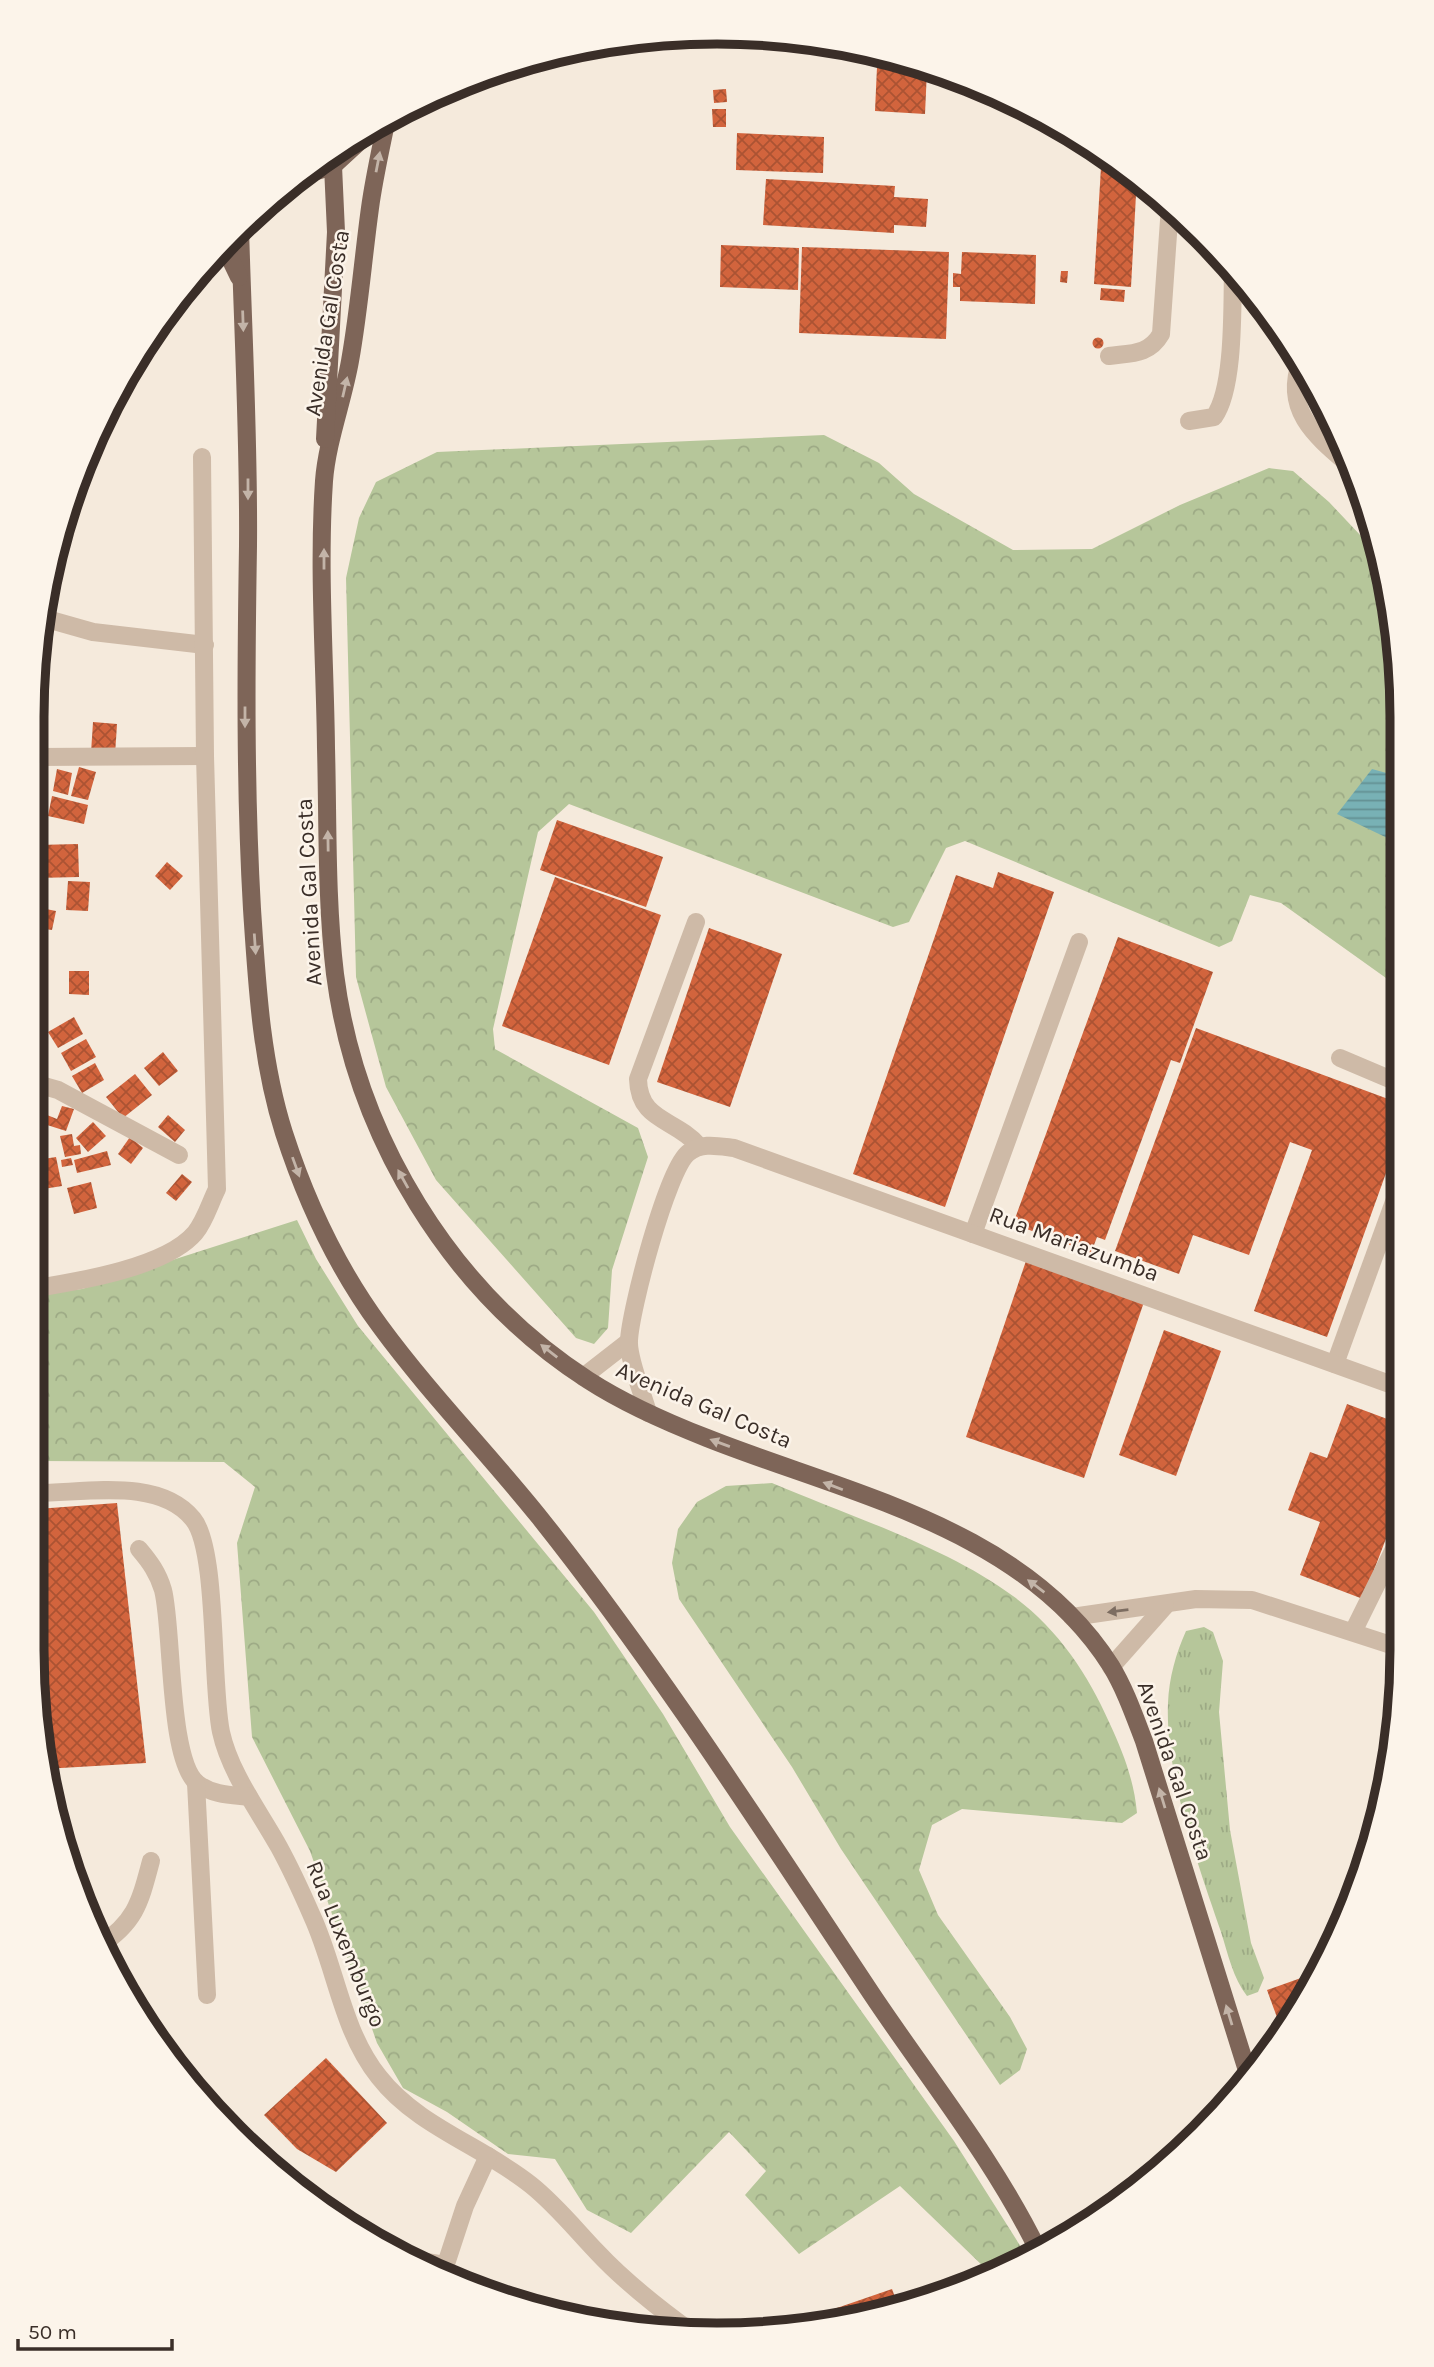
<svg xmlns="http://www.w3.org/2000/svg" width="1434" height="2367" font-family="Karla,sans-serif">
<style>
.grass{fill:url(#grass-tufts)}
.forest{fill:url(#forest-crowns)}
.water{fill:url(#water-rules)}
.building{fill:url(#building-cross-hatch)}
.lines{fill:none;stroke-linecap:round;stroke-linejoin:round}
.minor{stroke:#cebaa7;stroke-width:18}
.major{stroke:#7e6558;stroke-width:18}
.oneway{fill:#c3b4a8}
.oneway2{fill:#7d6d61}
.labels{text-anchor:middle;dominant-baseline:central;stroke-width:5;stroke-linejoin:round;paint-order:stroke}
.street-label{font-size:23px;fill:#3a2e28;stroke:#fcf4ea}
.rim{fill:none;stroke:#3a2e28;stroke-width:9}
</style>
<defs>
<pattern id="grass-tufts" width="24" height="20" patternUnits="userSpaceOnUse" patternTransform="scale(1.75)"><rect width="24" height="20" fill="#b6c69a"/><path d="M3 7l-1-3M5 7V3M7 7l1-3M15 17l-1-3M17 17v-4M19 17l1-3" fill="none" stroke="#9daa85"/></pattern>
<pattern id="forest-crowns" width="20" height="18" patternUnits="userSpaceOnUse" patternTransform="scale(1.75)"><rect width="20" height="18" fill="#b6c69a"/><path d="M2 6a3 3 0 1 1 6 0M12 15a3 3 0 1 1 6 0" fill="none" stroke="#9daa85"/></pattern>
<pattern id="water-rules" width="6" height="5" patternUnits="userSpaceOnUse" patternTransform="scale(1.75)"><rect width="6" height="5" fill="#78b1b5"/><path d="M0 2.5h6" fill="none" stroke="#639093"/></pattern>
<pattern id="building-cross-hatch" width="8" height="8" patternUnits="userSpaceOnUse" patternTransform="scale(1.75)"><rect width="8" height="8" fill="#d2643d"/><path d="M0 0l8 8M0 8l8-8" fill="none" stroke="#ab5333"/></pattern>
</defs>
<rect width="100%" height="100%" fill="#f5eadc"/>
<path class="grass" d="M1204 1627 1213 1632 1223 1661 1219 1712 1230 1830 1251 1943 1264 1978 1258 1992 1247 1996C1233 1978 1228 1954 1221 1932 1198 1864 1165 1775 1168 1703 1169 1678 1176 1653 1186 1631Z"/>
<g class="forest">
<polygon points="824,435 879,463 914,494 1013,550 1092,549 1180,505 1269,468 1293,471 1329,502 1378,554 1401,672 1400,988 1281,903 1250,895 1232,941 1219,947 965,841 946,848 909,922 893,927 569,804 538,832 493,1029 495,1049 638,1128 648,1157 612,1270 608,1328 594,1344 576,1338 436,1180 386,1087 356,977 346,578 359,518 376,482 437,452"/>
<polygon points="297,1220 316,1259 358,1326 594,1612 663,1714 730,1827 954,2141 1026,2255 1000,2268 987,2270 900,2186 799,2254 745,2195 766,2171 729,2132 631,2233 587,2210 555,2159 508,2154 447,2112 403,2088 377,2043 310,1851 252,1737 237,1543 255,1487 224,1462 37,1461 37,1294 82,1289"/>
<path d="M772 1483C849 1516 947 1547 1013 1596 1057 1628 1088 1674 1109 1722 1123 1752 1134 1780 1137 1813L1122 1823 962 1809 932 1825 919 1870 938 1915 1010 2017 1027 2049 1020 2070 1000 2085 841 1849 792 1767 679 1599 672 1563 678 1529 697 1502 726 1486Z"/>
</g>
<polygon class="water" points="1372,769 1401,777 1400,844 1337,814"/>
<g class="building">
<polygon points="749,33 761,33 785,39 749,36"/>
<polygon points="877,67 927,70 925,114 875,111"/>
<polygon points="726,89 727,102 714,103 713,90"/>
<polygon points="712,109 726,109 726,127 713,127"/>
<polygon points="737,133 824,137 823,173 736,170"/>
<polygon points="1103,154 1119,163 1102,162"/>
<polygon points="1101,167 1127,169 1137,176 1131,287 1094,284"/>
<polygon points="766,179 895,186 894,197 928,199 926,227 894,225 894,233 763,225"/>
<polygon points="721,245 799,248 798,290 720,287"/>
<polygon points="802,247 949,252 946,339 799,333"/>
<polygon points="962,252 1036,255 1035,304 960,301 960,287 953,287 953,273 961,274"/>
<polygon points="1061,271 1068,271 1067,283 1060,282"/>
<polygon points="1101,288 1125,290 1124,302 1100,300"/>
<circle cx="1098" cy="343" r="5.5"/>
<polygon points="93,722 117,724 115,755 91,753"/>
<polygon points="79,767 96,772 88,800 71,796"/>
<polygon points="57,769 72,773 68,795 53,791"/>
<polygon points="52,796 88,805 84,824 48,816"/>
<polygon points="557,820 663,857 646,907 540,870"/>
<polygon points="78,844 79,877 37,878 37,845"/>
<polygon points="167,862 183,876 170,890 155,876"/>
<polygon points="998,872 1054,892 945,1207 853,1174 956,875 993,888"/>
<polygon points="555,877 661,915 609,1065 502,1026"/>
<polygon points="68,881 90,882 88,911 66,910"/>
<polygon points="41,908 56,911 52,930 38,928"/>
<polygon points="709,928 782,954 730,1107 657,1082"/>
<polygon points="1118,937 1213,972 1180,1063 1171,1060 1105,1240 1097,1237 1091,1253 1013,1224"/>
<polygon points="69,971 89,971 89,995 69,994"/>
<polygon points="74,1017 83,1034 58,1048 48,1032"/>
<polygon points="1196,1028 1399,1103 1399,1137 1327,1337 1254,1311 1312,1150 1290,1142 1249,1255 1193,1235 1179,1274 1115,1251"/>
<polygon points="86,1039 96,1057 71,1071 61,1053"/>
<polygon points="163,1052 178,1071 159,1086 144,1068"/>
<polygon points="95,1063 104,1080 82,1093 72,1076"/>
<polygon points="135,1074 152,1095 123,1118 106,1097"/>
<polygon points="62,1106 74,1109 66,1131 44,1124 47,1115 57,1119"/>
<polygon points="168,1115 185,1130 175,1142 158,1127"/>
<polygon points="93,1122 106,1136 88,1152 76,1138"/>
<polygon points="72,1134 74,1146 80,1145 81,1154 65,1157 60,1136"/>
<polygon points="130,1137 143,1148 131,1164 118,1154"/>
<polygon points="107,1151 111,1165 77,1173 74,1160"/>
<polygon points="56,1157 62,1186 37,1190 37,1160"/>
<polygon points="71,1158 73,1165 62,1167 61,1160"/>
<polygon points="182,1174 192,1182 176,1201 166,1193"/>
<polygon points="91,1182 97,1208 74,1214 67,1188"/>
<polygon points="1027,1258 1145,1299 1084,1478 966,1437"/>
<polygon points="1164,1330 1221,1351 1176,1476 1119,1455"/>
<polygon points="1347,1404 1398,1423 1398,1507 1363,1599 1300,1575 1320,1522 1288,1510 1310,1452 1327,1458"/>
<polygon points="117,1503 146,1763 44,1769 37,1740 37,1509"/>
<polygon points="1315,1973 1282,2031 1267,1990"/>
<polygon points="326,2058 387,2123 336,2172 297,2149 264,2115"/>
<polygon points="892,2289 899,2308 836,2323 831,2310"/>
</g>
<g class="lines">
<g class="minor">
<path d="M1109 356C1131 353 1149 355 1161 334L1170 206"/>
<path d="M1301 361C1282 412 1318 438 1354 469"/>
<path d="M1189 421 1214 417C1235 388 1232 304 1233 266"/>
<polyline points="40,617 93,632 205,645"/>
<polyline points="37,757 205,756"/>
<path d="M696 922 638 1079C639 1122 675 1118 699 1146"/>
<polyline points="1340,1058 1399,1083"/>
<polyline points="37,1084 58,1090 179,1155"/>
<polyline points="973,1234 1079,942"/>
<path d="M37 1288C80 1281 166 1267 195 1233 205 1221 210 1203 217 1189L205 756 202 457"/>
<polyline points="1335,1364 1399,1188"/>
<polyline points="583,1377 628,1342"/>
<path d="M648 1413C643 1394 628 1359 629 1341 630 1311 667 1170 688 1153 701 1142 718 1146 734 1148L1398 1387"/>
<path d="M37 1493C85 1493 159 1477 193 1519 218 1549 211 1685 221 1732 230 1773 259 1811 279 1847 291 1869 302 1893 312 1916 336 1968 342 2031 379 2077 418 2127 483 2146 531 2185 556 2205 575 2229 597 2252 625 2282 657 2307 690 2331"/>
<path d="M139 1549C150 1562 158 1573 163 1590 173 1628 168 1762 198 1784 213 1795 232 1795 249 1797"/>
<polyline points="1072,1617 1196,1599 1252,1600 1397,1647"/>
<polyline points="1353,1632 1397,1543"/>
<polyline points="1111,1667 1165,1606"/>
<polyline points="196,1783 207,1995"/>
<path d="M99 1946C136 1922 140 1902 151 1861"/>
<polyline points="420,2261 445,2265"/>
<polyline points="443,2273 465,2206 488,2156"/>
</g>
<g class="major">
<path d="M387 118C381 148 374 178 370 208 363 259 359 311 350 361 343 401 327 441 324 481 318 570 325 660 326 748 328 823 326 899 335 974 356 1136 450 1291 588 1380 625 1404 666 1422 707 1438 848 1494 1024 1528 1111 1666 1125 1689 1134 1715 1144 1741L1250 2080"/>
<polyline points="301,176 333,166 384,119"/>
<path d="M240 228C243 334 249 440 248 546 246 668 245 788 252 909 257 984 261 1061 284 1133 306 1201 338 1269 380 1326 429 1393 488 1453 540 1518 660 1669 764 1832 871 1993 927 2077 993 2158 1038 2250"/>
<polyline points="224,246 239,277"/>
<polyline points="325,439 336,232 333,166 336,151"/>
</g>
</g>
<defs><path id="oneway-solid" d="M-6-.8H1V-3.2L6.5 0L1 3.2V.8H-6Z" transform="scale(1.75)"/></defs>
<g class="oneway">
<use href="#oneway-solid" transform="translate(378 162) rotate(-79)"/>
<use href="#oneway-solid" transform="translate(243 321) rotate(88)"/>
<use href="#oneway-solid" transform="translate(345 387) rotate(-77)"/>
<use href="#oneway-solid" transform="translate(248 489) rotate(90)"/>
<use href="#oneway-solid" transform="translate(324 559) rotate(-90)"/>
<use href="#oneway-solid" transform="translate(245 717) rotate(90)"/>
<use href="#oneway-solid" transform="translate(328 841) rotate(-91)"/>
<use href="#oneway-solid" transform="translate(255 944) rotate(86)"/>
<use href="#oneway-solid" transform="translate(296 1167) rotate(70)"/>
<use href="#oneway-solid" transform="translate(403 1179) rotate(-119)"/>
<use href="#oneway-solid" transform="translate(549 1351) rotate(-142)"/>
<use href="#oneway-solid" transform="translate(720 1443) rotate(-160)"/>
<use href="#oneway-solid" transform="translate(833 1486) rotate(-159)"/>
<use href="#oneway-solid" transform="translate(1036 1586) rotate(-143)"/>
<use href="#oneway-solid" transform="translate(1162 1798) rotate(-107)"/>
<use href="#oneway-solid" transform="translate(1229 2015) rotate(-107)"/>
</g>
<use class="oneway2" href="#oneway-solid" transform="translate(1118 1611) rotate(173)"/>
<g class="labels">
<g class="street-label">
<text transform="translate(327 323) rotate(-81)">Avenida Gal Costa</text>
<text transform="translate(309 892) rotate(-93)">Avenida Gal Costa</text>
<text transform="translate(1074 1244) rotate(20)">Rua Mariazumba</text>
<text transform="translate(704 1405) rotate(23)">Avenida Gal Costa</text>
<text transform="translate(1175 1771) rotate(71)">Avenida Gal Costa</text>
<text transform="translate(346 1944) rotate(68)">Rua Luxemburgo</text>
</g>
</g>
<path d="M0 0H1434V2367H0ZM717 44H717A673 673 0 0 1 1390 717V1650A673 673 0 0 1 717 2323H717A673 673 0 0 1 44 1650V717A673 673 0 0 1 717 44Z" fill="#fcf4ea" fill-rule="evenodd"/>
<path class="rim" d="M717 44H717A673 673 0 0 1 1390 717V1650A673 673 0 0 1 717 2323H717A673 673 0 0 1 44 1650V717A673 673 0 0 1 717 44Z"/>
<path d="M18 2339v10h154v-10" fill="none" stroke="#3a2e28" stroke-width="3.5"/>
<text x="28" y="2339" font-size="21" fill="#3a2e28" stroke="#fcf4ea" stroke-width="5" paint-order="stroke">50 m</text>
</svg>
